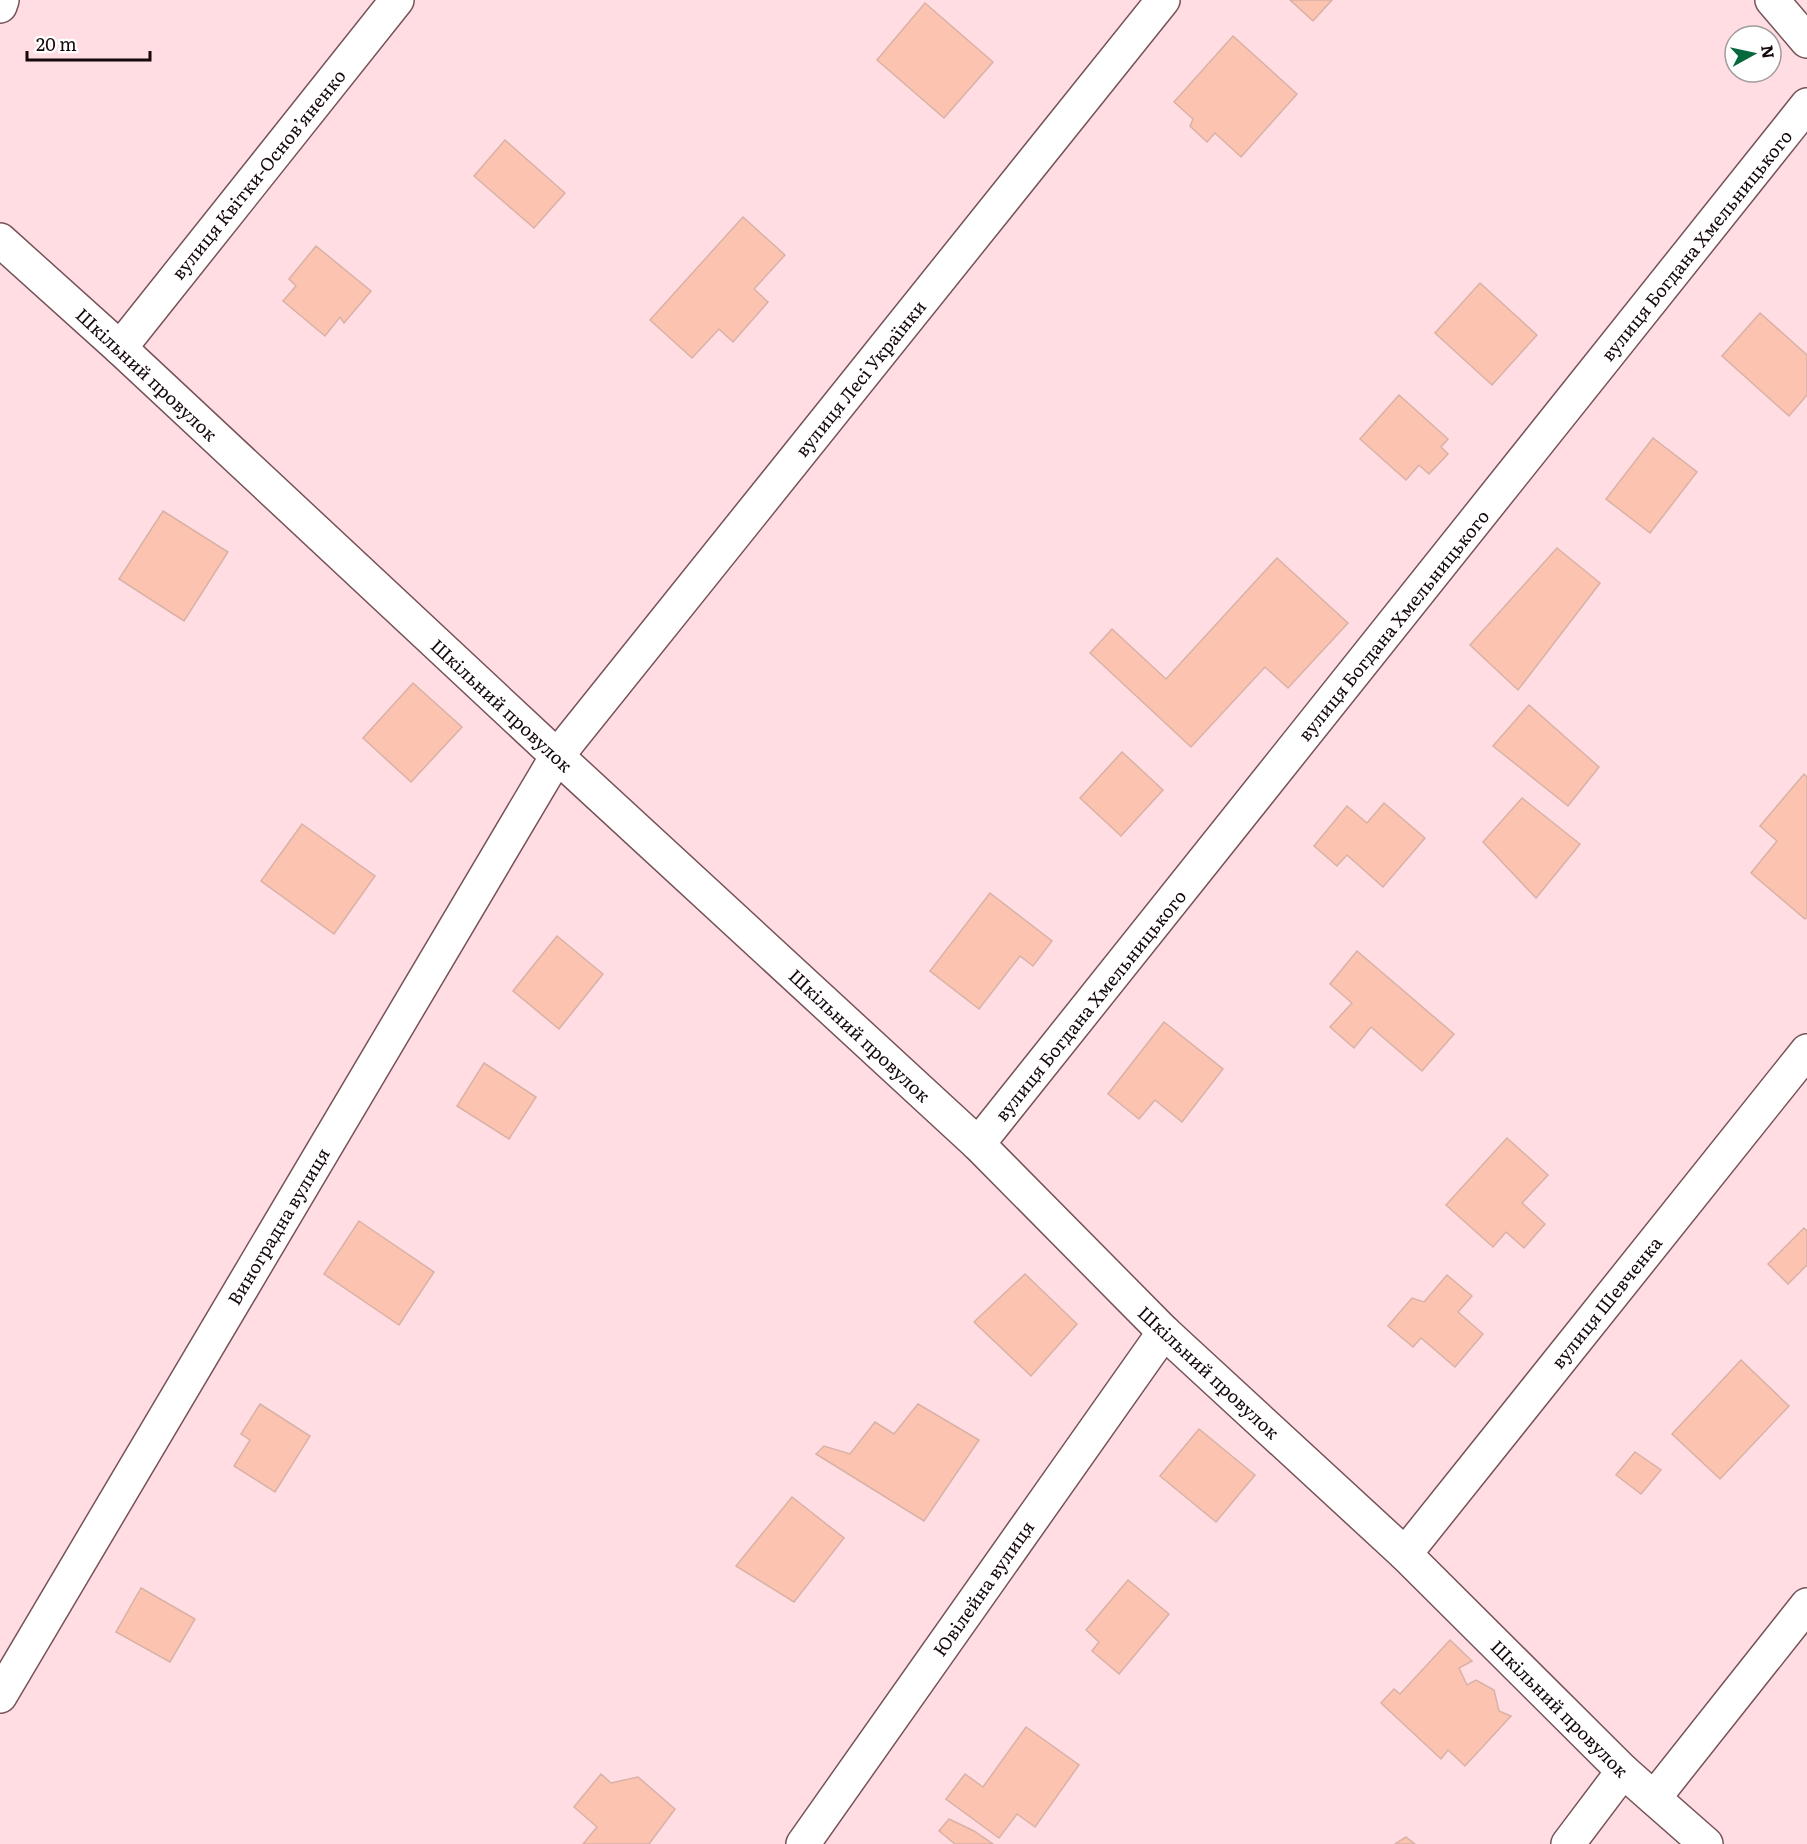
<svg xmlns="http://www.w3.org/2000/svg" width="1807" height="1844" font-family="Literata,serif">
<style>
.building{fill:#fdc3b1;stroke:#d8b2a6;stroke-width:1.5}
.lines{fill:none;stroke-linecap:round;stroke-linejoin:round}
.minor-casing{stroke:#765358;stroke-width:36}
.minor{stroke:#fff;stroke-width:33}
.labels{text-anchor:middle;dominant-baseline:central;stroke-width:4.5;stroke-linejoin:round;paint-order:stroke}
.street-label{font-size:18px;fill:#15080b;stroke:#fff}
</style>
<rect width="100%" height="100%" fill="#ffdde2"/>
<g class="building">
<polygon points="1290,0 1332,0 1313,21"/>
<polygon points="925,3 993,62 944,118 877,60"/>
<polygon points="1233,36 1297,94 1241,157 1215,133 1207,142 1190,126 1193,119 1174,102"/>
<polygon points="505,140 565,193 534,228 474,176"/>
<polygon points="743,217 785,255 754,289 768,302 733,342 719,329 692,358 650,320"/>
<polygon points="316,246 371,291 344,323 340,317 325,336 283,301 296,286 289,279"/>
<polygon points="1480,283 1537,335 1492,385 1435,333"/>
<polygon points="1760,313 1807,355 1807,395 1789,416 1722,356"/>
<polygon points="1399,395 1448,439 1441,447 1448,454 1429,474 1419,465 1406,480 1360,439"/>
<polygon points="1653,438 1697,472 1650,533 1606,499"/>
<polygon points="163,511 228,552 184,621 119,579"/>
<polygon points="1557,548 1600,583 1518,690 1470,645"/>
<polygon points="1277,558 1348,623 1288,688 1265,667 1191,747 1090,653 1112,629 1166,679"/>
<polygon points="413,683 462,727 411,782 363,738"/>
<polygon points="1529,705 1599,767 1568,806 1493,746"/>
<polygon points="1122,752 1163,790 1121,836 1080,798"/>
<polygon points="1804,774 1807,777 1807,917 1805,919 1751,873 1777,841 1760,826"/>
<polygon points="1522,798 1580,844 1536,898 1483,842"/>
<polygon points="1384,803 1425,838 1383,887 1347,855 1337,866 1314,846 1347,806 1367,823"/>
<polygon points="302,824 375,876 334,934 261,881"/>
<polygon points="990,893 1052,941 1033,966 1020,956 979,1009 930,971"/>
<polygon points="557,936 603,974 559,1029 513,991"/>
<polygon points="1357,951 1454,1034 1422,1071 1371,1027 1354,1048 1330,1027 1352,1003 1330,984"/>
<polygon points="1164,1022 1223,1069 1182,1122 1155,1100 1139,1119 1108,1094"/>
<polygon points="484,1063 536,1097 509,1139 457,1106"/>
<polygon points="1507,1138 1548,1175 1522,1203 1545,1224 1524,1248 1506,1232 1493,1247 1446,1205"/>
<polygon points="359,1221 434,1272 399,1325 324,1274"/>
<polygon points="1804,1228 1807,1231 1807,1265 1788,1284 1768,1264"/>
<polygon points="1025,1274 1077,1324 1031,1376 974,1322"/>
<polygon points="1447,1275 1472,1296 1458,1312 1483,1334 1455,1367 1421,1338 1413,1347 1388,1326 1412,1298 1424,1302"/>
<polygon points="1741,1360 1789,1406 1720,1479 1672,1434"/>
<polygon points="260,1404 310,1436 275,1492 234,1466 250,1440 241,1434"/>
<polygon points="918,1404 979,1440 924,1521 816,1454 824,1446 850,1454 875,1422 894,1434"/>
<polygon points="1199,1429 1255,1475 1216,1522 1160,1476"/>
<polygon points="1635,1452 1661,1470 1641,1494 1616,1475"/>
<polygon points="792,1497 844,1538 794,1602 736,1566"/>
<polygon points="1128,1580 1169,1614 1119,1674 1092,1651 1099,1642 1086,1630"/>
<polygon points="141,1588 195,1619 170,1662 116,1632"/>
<polygon points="1450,1640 1472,1661 1459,1668 1467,1685 1476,1680 1494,1690 1499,1711 1511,1716 1465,1766 1448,1750 1441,1759 1381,1703 1394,1689 1400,1694"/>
<polygon points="1026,1727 1079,1765 1035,1827 1017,1814 999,1838 946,1799 965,1774 983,1787"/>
<polygon points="601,1774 611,1783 638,1777 675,1809 649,1844 583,1844 597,1827 574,1807"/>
<polygon points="949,1819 974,1831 993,1844 955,1844 939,1831"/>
<polygon points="1406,1837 1415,1844 1395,1844"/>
</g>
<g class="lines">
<defs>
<g id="minor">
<polyline points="1772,0 1807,41"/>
<polyline points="0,6 2,0"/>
<polyline points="0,240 120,348 557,756 978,1144 1164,1332 1405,1554 1623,1771 1706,1844"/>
<polyline points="120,348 397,0"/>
<polyline points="978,1144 1807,105"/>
<polyline points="1405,1554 1807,1051"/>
<polyline points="0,1696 557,756 1163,0"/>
<polyline points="1654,1798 1807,1605"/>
<polyline points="803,1844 1164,1332"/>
<polyline points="1568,1844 1623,1771"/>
</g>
</defs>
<use href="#minor" class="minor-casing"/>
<use href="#minor" class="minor"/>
</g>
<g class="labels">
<g class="street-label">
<text transform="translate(258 174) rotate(-51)">вулиця Квітки-Основʼяненко</text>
<text transform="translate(1696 245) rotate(-51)">вулиця Богдана Хмельницького</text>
<text transform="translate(147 374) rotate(43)">Шкільний провулок</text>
<text transform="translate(860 378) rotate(-51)">вулиця Лесі Українки</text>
<text transform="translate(1393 625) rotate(-51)">вулиця Богдана Хмельницького</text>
<text transform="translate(502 705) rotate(43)">Шкільний провулок</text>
<text transform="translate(1090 1005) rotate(-51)">вулиця Богдана Хмельницького</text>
<text transform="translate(860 1035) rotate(43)">Шкільний провулок</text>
<text transform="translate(278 1226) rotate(-59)">Виноградна вулиця</text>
<text transform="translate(1606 1302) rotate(-51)">вулиця Шевченка</text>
<text transform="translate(1209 1372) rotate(43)">Шкільний провулок</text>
<text transform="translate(983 1588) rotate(-55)">Ювілейна вулиця</text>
<text transform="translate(1560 1708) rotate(45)">Шкільний провулок</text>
</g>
</g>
<g transform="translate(1753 54) rotate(82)"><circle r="28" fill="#ffffff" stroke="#a19c9d" stroke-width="1.5"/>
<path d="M0-4.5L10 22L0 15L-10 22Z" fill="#08683d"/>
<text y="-9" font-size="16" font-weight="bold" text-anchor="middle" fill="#15080b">N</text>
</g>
<path d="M27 51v9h123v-9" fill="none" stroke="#15080b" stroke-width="3"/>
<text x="36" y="51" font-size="18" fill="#15080b" stroke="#ffffff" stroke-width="4.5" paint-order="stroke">20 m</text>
</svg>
